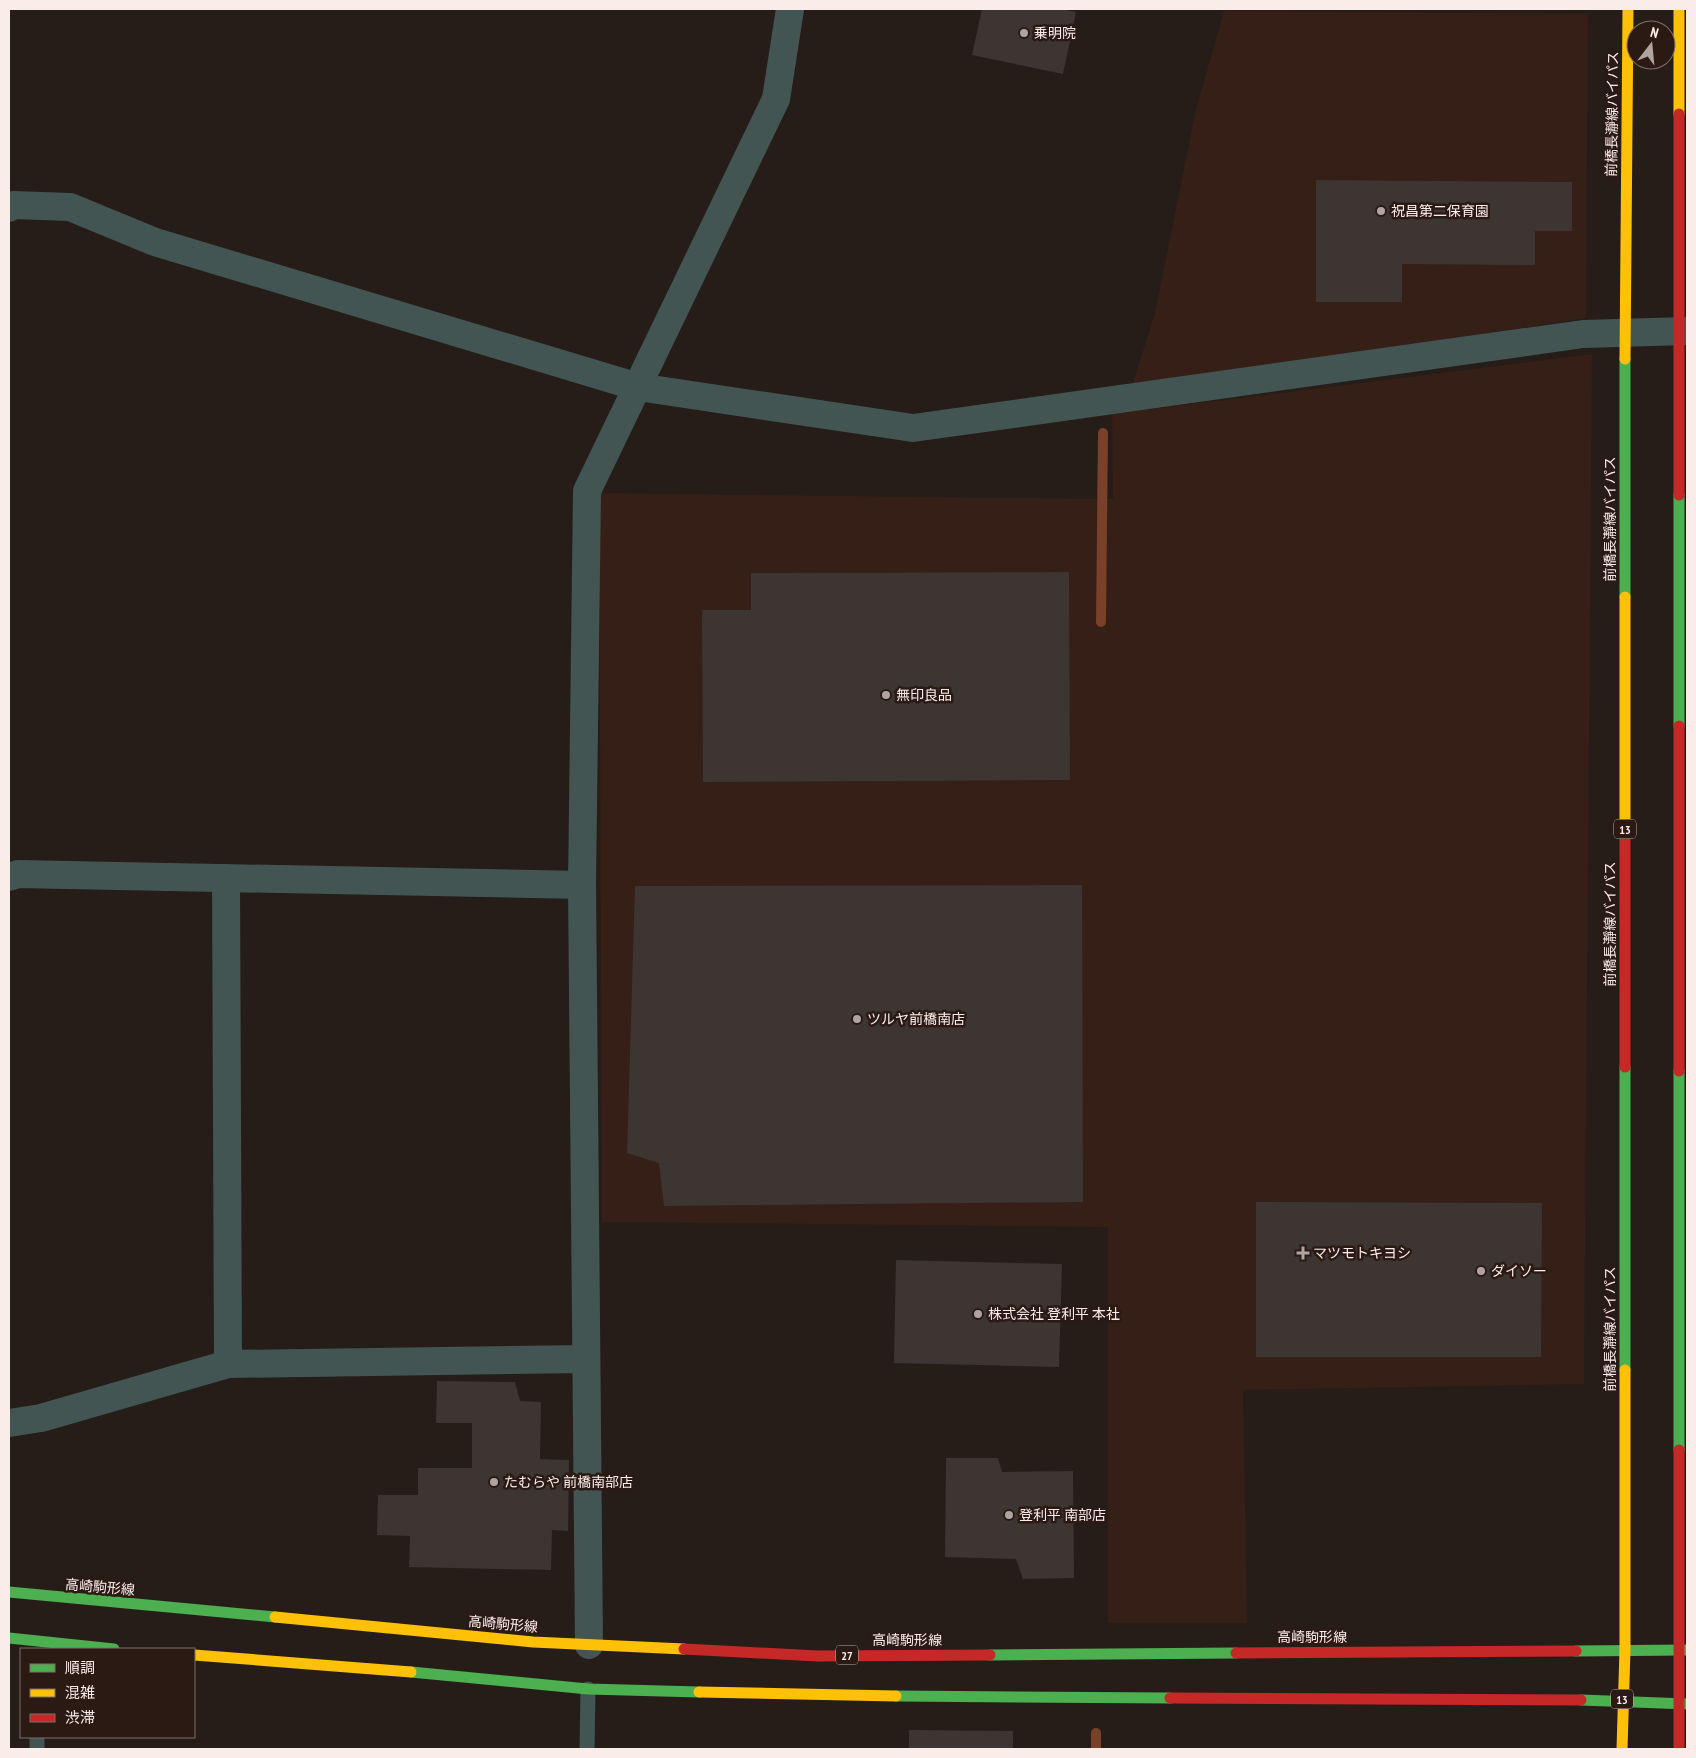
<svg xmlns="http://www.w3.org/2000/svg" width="1696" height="1758" font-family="'PT Sans Narrow','Noto Sans JP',sans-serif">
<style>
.built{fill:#351f17}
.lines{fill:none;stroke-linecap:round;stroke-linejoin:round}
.stream{stroke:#79402a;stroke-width:10}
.building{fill:#3d3532}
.lane{stroke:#425552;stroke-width:15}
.street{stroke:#425552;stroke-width:28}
.fast{stroke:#4caf50;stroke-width:11}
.slow{stroke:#ffc107;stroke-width:11}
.jam{stroke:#c62828;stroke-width:11}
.poi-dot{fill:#b0a4a0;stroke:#2b1a14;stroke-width:2}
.labels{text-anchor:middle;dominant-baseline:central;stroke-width:5;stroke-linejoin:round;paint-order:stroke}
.shield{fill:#2b1a14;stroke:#bcaea9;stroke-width:1}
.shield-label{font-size:12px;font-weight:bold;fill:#faede9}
.poi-label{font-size:14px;fill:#faede9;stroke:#2b1a14;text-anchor:start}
.street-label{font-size:14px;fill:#faede9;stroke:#2b1a14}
</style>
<rect width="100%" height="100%" fill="#261d19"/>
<g class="built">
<polygon points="1224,11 1588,14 1586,318 1131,389 1155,313 1196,109"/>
<polygon points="1592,354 1584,1384 1243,1390 1247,1623 1108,1623 1108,1227 602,1222 599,493 1113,499 1112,414"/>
</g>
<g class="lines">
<g class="stream">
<polyline points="1101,622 1103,433"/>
<polyline points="1096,1733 1096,1749"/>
</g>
</g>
<g class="building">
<polygon points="982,9 1060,9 1076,12 1063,74 972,55"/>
<polygon points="1316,180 1572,182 1572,231 1535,231 1535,265 1402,264 1402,302 1316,302"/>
<polygon points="1069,572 1070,780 703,782 702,610 751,610 751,573"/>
<polygon points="1082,885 1083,1202 664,1206 659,1163 627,1153 635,886"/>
<polygon points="1256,1202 1542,1203 1541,1357 1256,1357"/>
<polygon points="896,1260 1062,1264 1059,1367 894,1363"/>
<polygon points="437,1381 515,1382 520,1401 541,1402 540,1459 569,1460 568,1531 552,1530 551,1570 409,1567 410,1536 377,1535 378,1495 418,1495 418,1468 472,1468 472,1423 436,1423"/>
<polygon points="946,1458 998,1458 1002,1472 1073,1471 1074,1578 1023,1579 1016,1559 945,1557"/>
<polygon points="909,1730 1013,1731 1013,1749 909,1749"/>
</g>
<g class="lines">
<g class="lane">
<polyline points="37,1749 37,1737"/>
<polyline points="587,1749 588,1689"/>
</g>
<g class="street">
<polyline points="9,208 13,205 70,207 155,242 638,387 913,428 1583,334 1687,331"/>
<polyline points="9,877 18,874 582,885"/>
<polyline points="226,878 228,1364"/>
<polyline points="9,1423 41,1418 228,1364 586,1359"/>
<polyline points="589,1645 582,885 587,491 776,99 790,9"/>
</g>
<g class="fast">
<polyline points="1625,359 1625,597"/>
<polyline points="1679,495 1679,726"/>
<polyline points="1625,1067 1625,1370"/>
<polyline points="1679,1071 1679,1450"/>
<polyline points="9,1592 275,1617"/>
<polyline points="9,1638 114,1649"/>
<polyline points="1576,1651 1687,1650"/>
<polyline points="990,1655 1236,1653"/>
<polyline points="411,1672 588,1689 699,1692"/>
<polyline points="896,1696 1170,1698"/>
<polyline points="1581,1700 1687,1704"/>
</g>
<g class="slow">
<polyline points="1679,9 1679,114"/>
<polyline points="1625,359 1628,9"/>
<polyline points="1625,597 1625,825"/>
<polyline points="275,1617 533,1642 684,1649"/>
<polyline points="194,1655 411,1672"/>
<polyline points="699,1692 896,1696"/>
<polyline points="1622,1749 1625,1649 1625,1370"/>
</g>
<g class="jam">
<polyline points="1679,114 1679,495"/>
<polyline points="1679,726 1679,1071"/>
<polyline points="1625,825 1625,1067"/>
<polyline points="1679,1450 1679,1749"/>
<polyline points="684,1649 817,1656 990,1655"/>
<polyline points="1236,1653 1576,1651"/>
<polyline points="1170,1698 1581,1700"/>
</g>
</g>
<g class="poi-dot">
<circle cx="1024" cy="33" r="5"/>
<circle cx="1381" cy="211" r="5"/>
<circle cx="886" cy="695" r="5"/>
<circle cx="857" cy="1019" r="5"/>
<path d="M1300.5 1245.5h5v5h5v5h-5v5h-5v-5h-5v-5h5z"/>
<circle cx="1481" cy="1271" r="5"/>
<circle cx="978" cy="1314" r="5"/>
<circle cx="494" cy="1482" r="5"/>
<circle cx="1009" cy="1515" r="5"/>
</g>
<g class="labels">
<g class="shield">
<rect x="1614" y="819.5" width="22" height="19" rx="4"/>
<rect x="836" y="1645.5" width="22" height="19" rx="4"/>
<rect x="1611" y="1689.5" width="22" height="19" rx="4"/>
</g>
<g class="shield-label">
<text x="1625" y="829">13</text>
<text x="847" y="1655">27</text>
<text x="1622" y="1699">13</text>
</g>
<g class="poi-label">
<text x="1034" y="33">乗明院</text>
<text x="1391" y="211">祝昌第二保育園</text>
<text x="896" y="695">無印良品</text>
<text x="867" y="1019">ツルヤ前橋南店</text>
<text x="1313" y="1253">マツモトキヨシ</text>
<text x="1491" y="1271">ダイソー</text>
<text x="988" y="1314">株式会社 登利平 本社</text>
<text x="504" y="1482">たむらや 前橋南部店</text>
<text x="1019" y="1515">登利平 南部店</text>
</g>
<g class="street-label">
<text transform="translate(1612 114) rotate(-89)">前橋長瀞線バイパス</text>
<text transform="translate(1610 519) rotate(-90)">前橋長瀞線バイパス</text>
<text transform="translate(1610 924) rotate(-90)">前橋長瀞線バイパス</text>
<text transform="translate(1610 1329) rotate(-90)">前橋長瀞線バイパス</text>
<text transform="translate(100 1587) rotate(5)">高崎駒形線</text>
<text transform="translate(503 1624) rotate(5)">高崎駒形線</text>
<text x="1312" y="1637">高崎駒形線</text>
<text x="907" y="1640">高崎駒形線</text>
</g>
</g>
<rect width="1696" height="1758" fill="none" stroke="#faede9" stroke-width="20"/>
<rect x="20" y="1648" width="175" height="90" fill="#2b1a14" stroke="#7e6e69"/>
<rect x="30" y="1664" width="25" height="8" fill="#4caf50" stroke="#7e6e69"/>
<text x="65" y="1673" font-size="15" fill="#faede9">順調</text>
<rect x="30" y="1689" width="25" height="8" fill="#ffc107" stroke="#7e6e69"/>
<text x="65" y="1698" font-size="15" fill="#faede9">混雑</text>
<rect x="30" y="1714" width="25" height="8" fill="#c62828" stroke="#7e6e69"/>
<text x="65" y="1723" font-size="15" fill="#faede9">渋滞</text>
<g transform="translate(1651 45) rotate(16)"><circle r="24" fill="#2b1a14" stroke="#7e6e69"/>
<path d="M0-4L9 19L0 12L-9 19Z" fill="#b0a4a0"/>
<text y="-8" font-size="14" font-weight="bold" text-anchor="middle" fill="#faede9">N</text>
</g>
</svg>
